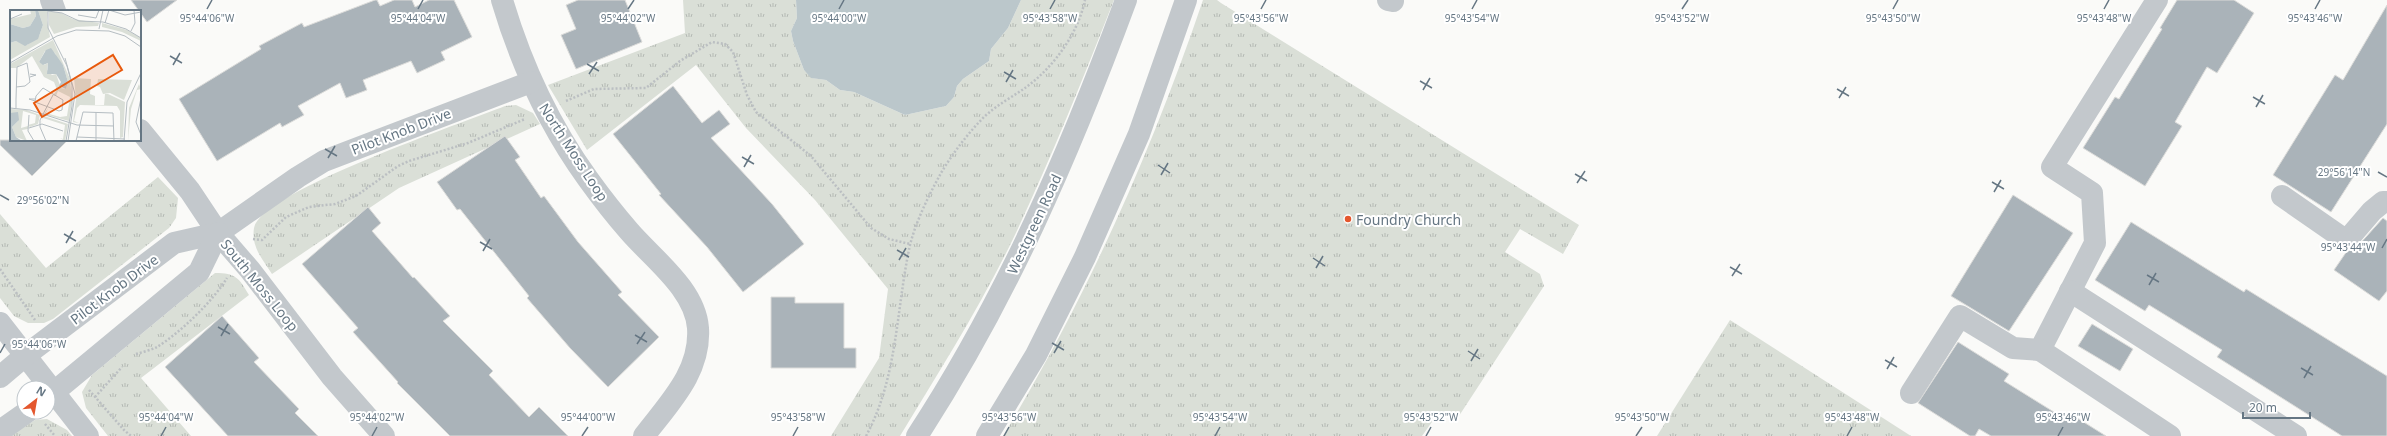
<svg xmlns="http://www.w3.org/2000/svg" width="2387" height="436" font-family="'Noto Sans',sans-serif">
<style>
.grass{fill:url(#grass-tufts)}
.water{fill:#bbc7cb}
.building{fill:#aab3b9;stroke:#dcdcda}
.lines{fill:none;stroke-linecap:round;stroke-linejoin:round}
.path{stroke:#bbbfc2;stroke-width:2.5;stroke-dasharray:2 2;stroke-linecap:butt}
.minor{stroke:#c3c8cc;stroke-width:22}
.ticks{fill:none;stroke:#657683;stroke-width:1.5}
.poi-dot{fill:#e4572e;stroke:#fff;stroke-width:1.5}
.labels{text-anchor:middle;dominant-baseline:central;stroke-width:4;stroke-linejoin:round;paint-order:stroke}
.street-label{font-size:14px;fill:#657683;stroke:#fff}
.poi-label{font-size:14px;fill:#657683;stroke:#fff;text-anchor:start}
.inset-road{fill:none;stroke:#b5bdc2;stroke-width:1}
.view{fill:#e8590c;fill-opacity:0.15;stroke:#e8590c;stroke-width:2}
.inset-edge{fill:none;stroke:#657683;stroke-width:2}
.ticks-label{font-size:10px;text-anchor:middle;fill:#657683;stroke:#fff;stroke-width:4;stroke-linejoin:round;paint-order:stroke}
</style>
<defs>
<pattern id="grass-tufts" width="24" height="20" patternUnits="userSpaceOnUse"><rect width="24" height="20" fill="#dadfd7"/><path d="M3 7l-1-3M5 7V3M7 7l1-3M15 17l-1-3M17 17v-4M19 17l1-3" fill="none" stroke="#b4b9b4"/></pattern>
</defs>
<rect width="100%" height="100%" fill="#fafaf8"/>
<g class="grass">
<path d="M683 0H796L797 18 791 31 793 41 804 70 812 78 826 80 840 90 854 92 905 115 946 106 954 97 957 86 963 79 989 61 991 49 1008 28 1021 0H1114C1082 81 1050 161 1013 239 980 307 939 372 900 436H831L879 358 888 289 815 200 746 128 696 65 587 150 548 85 685 33Z"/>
<path d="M1203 0H1217L1221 3 1579 225 1563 254 1520 229 1505 252 1540 274 1544 286 1455 422 1439 412 1422 436H1003C1087 297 1151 153 1203 0Z"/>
<path d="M516 105 533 113 540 124 399 188 272 274C263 260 251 247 254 228 261 191 466 122 505 106Z"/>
<polygon points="158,177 178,198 176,218 169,228 53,319 44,323 28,323 14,316 0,298 0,214 46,268"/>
<path d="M215 273C236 273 239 278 249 295L141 378 191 436H108L86 408 82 392 92 375Z"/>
<polygon points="1730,320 1911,436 1657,436"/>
<polygon points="47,419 67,430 72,436 9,436 35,420"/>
</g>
<polygon class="water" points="796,0 1021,0 1008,28 991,49 989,61 963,79 957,86 954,97 946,106 905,115 854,92 840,90 826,80 811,78 804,70 793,41 791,31 797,18"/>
<g class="building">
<polygon points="131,0 177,0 147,22"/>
<polygon points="375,0 377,0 380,6 394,0 412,0 415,7 429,0 454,0 472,37 441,52 445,60 417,73 411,61 363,80 367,90 346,98 340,83 298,106 304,115 282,127 280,123 217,161 179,99 261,49 259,46 302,23 304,27"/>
<polygon points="578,0 625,0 642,42 576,69 561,35 576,29 566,5"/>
<polygon points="2177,0 2234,0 2254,13 2217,73 2207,67 2175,122 2182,126 2145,186 2083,148 2115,97 2119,99 2162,29 2160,28"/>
<polygon points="2387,5 2387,124 2331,212 2273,175 2335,75 2343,80"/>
<polygon points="673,86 702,123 719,110 730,124 711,138 772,204 804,244 743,292 707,247 659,195 661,194 613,134"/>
<polygon points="505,136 520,157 515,160 541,198 544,196 578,242 622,292 618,295 659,337 608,387 570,348 527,298 529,296 460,209 457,210 437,182"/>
<polygon points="0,140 68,140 32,176 0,145"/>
<polygon points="2013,195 2073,233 2009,331 1951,296"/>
<polygon points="368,207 381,223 372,231 413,278 414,277 450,316 443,321 493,371 489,375 529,417 539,407 568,436 450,436 397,383 398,382 353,332 358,328 302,264"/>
<polygon points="2383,218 2387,221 2387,291 2379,301 2334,270 2347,251 2357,247"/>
<polygon points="2131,222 2244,292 2246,289 2387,376 2387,436 2342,436 2217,357 2222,350 2149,305 2145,311 2095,280"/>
<polygon points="771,297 795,297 795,303 844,303 844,348 856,348 856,368 771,368"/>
<polygon points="222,316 259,358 254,362 299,409 295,413 318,436 228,436 165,367"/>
<polygon points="2092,324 2133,349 2120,371 2078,346"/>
<polygon points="1958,342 2009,374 2004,381 2070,422 2074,416 2106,436 1991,436 1979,429 1975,436 1970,436 1918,403"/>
</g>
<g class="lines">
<g class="path">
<polyline points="566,101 594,89 646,88 680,61 712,42 725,44 733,52 747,95 756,112 811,156 871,228 889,239 910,244"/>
<polyline points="253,239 262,240 286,217 309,207 335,204 356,196 398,166 409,161 468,143 525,119"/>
<polyline points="0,269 35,320"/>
<path d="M136 354C143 352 151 350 157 347 180 333 213 301 227 278"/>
<polyline points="89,390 124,430 131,436"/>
<polyline points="95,397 122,367"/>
<polyline points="45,424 55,436"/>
<path d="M866 436C898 377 896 309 910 245 916 221 929 195 941 173 953 153 968 133 985 116 997 105 1012 97 1025 88 1053 68 1078 34 1085 0"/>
</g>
<g class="minor">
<polyline points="51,0 55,11"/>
<path d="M502 0C521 64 549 125 588 179 601 197 615 215 629 231 653 259 695 289 698 328 701 372 669 403 644 436"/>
<polyline points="1388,0 1393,1"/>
<polyline points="2157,0 2052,167 2092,193 2095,243 2040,350 2170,436"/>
<polyline points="140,130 190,191 218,233 250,270 332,377 384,436"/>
<polyline points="2282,196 2341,237 2348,239 2372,211 2383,202 2387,202"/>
<polyline points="2070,291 2296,436"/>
<polyline points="0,323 88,436"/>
<polyline points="0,377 26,355 174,243 218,233 298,177 324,161 531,82"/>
<polyline points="1911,393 1960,316 2013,348 2040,350"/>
<polyline points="48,397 199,272 218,233"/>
<polyline points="0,431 27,412"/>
<path d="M917 436C1007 298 1069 154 1126 0"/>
<polyline points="987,436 1036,355 1085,257 1139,134 1186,0"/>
</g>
</g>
<path class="ticks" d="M207 9 212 0M418 9 423 0M628 9 634 0M839 9 844 0M1050 9 1055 0M1261 9 1266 0M1472 9 1477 0M1682 9 1688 0M1893 9 1898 0M2104 9 2109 0M2315 9 2320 0M170 56 182 63M587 64 599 71M173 65 180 53M1004 72 1016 79M589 74 597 62M1420 81 1432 88M1006 82 1013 70M1837 89 1849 96M1423 90 1430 78M2253 97 2265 104M1839 98 1846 87M2256 107 2263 95M325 149 337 156M742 157 754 164M328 158 335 146M1158 165 1170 173M744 167 751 155M2378 172 2387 177M1575 174 1587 181M1161 175 1168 163M1992 182 2004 189M1577 183 1585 171M1994 192 2001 180M0 195 9 200M64 234 76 241M480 242 492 249M66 243 73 231M2382 248 2387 239M897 250 909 257M483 251 490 239M1313 258 1325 266M899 260 906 248M1730 267 1742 274M1316 268 1323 256M2147 275 2159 282M1732 276 1740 264M2149 285 2156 273M218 327 230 334M635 335 647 342M221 336 228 324M1052 343 1064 350M637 344 645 332M1468 351 1480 359M0 353 5 344M1054 353 1061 341M1885 360 1897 367M1471 361 1478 349M2301 368 2313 375M1887 369 1894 357M2304 378 2311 366M161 436 166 427M372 436 377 427M582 436 588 427M793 436 798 427M1004 436 1009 427M1215 436 1220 427M1426 436 1431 427M1636 436 1642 427M1847 436 1852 427M2058 436 2063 427"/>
<circle class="poi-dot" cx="1348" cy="219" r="4"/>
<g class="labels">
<g class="street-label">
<text transform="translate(401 131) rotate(-21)">Pilot Knob Drive</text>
<text transform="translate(574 152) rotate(57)">North Moss Loop</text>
<text transform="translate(1034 224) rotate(-65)">Westgreen Road</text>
<text transform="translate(260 285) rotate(51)">South Moss Loop</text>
<text transform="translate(114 289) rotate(-37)">Pilot Knob Drive</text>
</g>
<g class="poi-label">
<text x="1356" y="219">Foundry Church</text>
</g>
</g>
<g transform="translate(10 10)">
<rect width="131" height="131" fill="#fafaf8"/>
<path d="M20 0H25L26 6 20 16 13 18 0 14V9L21 4ZM28 0H38L37 10 40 27 0 50V33L6 31 17 35 29 26 33 15ZM39 1 51 3 63 9 89 13 88 16 66 17 44 24 39 15ZM92 13 117 20 131 28V31L112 22 92 17ZM43 30 60 69 62 90 59 111 34 104 38 98 36 103 50 107 57 106 60 87 48 81 46 86 43 85 47 80 44 72 34 67 22 46 6 58H1L0 74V54ZM35 41 45 43 47 50 53 55 58 72 56 79 51 78 46 64 42 65 37 60 38 53 34 55 29 52ZM64 68 81 69 80 84 85 86V95H94L95 84H98L115 92 113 127 110 128V101L107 96 70 95 67 98 64 111 69 113 63 112 66 89ZM88 69 122 70 114 90 100 83 93 84 90 77 87 76ZM129 74 131 79 127 80 121 99 118 131 119 98ZM0 99 17 100 30 105 28 114 20 117 18 115 25 113 26 105 13 101 11 118 18 116V119L12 120 17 131 6 127 2 117 8 111 6 103H0ZM34 106 58 114 55 131 50 128 53 129 55 115 33 108 31 114 33 107Z" fill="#dadfd7" fill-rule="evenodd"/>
<path d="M25 0H28L33 15 28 29 15 36 6 31 0 33V14L13 18 20 16 26 6ZM41 38 53 55 58 72 56 79 49 76 51 72 46 64H37L38 53 33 55 29 52 36 40ZM8 102 9 110 2 117 6 127 12 131H0V103Z" fill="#bbc7cb"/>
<path class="inset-road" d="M38 0V18L57 56 62 75V96L56 131M38 1 52 3 69 11 93 12 116 19 131 28M68 5 86 8 89 0M0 9 12 4M95 13 99 0 115 5 131 2M89 19 93 0M121 21 125 13 124 0M55 48 65 84 58 131M0 53 47 26 66 20 99 21 115 26 131 37M20 64 26 65 20 67M33 78 53 90 52 100 49 101 25 92 26 86ZM131 88 126 112 131 125M25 89H19L25 91M0 98 20 100 67 115 104 116M6 98V89L7 57 17 53 20 72 15 76 6 77M19 105 18 121 24 131M19 118 32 114 53 121M67 127 115 129M36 131 30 117V110L43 85M66 131 73 102 103 103 104 131M86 131V102M114 131 117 92 131 63"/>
<path class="view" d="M103 45 112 60 32 107 24 93Z"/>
<rect width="131" height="131" class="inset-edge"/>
</g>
<g class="ticks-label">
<text x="207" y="22">95°44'06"W</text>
<text x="418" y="22">95°44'04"W</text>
<text x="628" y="22">95°44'02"W</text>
<text x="839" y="22">95°44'00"W</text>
<text x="1050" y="22">95°43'58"W</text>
<text x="1261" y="22">95°43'56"W</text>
<text x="1472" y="22">95°43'54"W</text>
<text x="1682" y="22">95°43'52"W</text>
<text x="1893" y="22">95°43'50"W</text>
<text x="2104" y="22">95°43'48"W</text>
<text x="2315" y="22">95°43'46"W</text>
<text x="2344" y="176">29°56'14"N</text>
<text x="43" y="204">29°56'02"N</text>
<text x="2348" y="251">95°43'44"W</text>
<text x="39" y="348">95°44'06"W</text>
<text x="166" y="421">95°44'04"W</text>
<text x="377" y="421">95°44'02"W</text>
<text x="588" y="421">95°44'00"W</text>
<text x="798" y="421">95°43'58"W</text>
<text x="1009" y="421">95°43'56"W</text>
<text x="1220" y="421">95°43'54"W</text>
<text x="1431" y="421">95°43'52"W</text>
<text x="1642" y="421">95°43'50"W</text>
<text x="1852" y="421">95°43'48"W</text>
<text x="2063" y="421">95°43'46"W</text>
</g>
<g transform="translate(36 400) rotate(31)"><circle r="19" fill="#ffffff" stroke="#c1c8cd"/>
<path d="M0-3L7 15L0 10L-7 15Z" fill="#e4572e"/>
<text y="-6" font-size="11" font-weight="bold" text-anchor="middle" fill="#657683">N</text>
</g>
<path d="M2243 412v6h67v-6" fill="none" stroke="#657683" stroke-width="2"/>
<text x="2249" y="412" font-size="12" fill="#657683" stroke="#ffffff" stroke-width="3" paint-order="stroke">20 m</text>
</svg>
